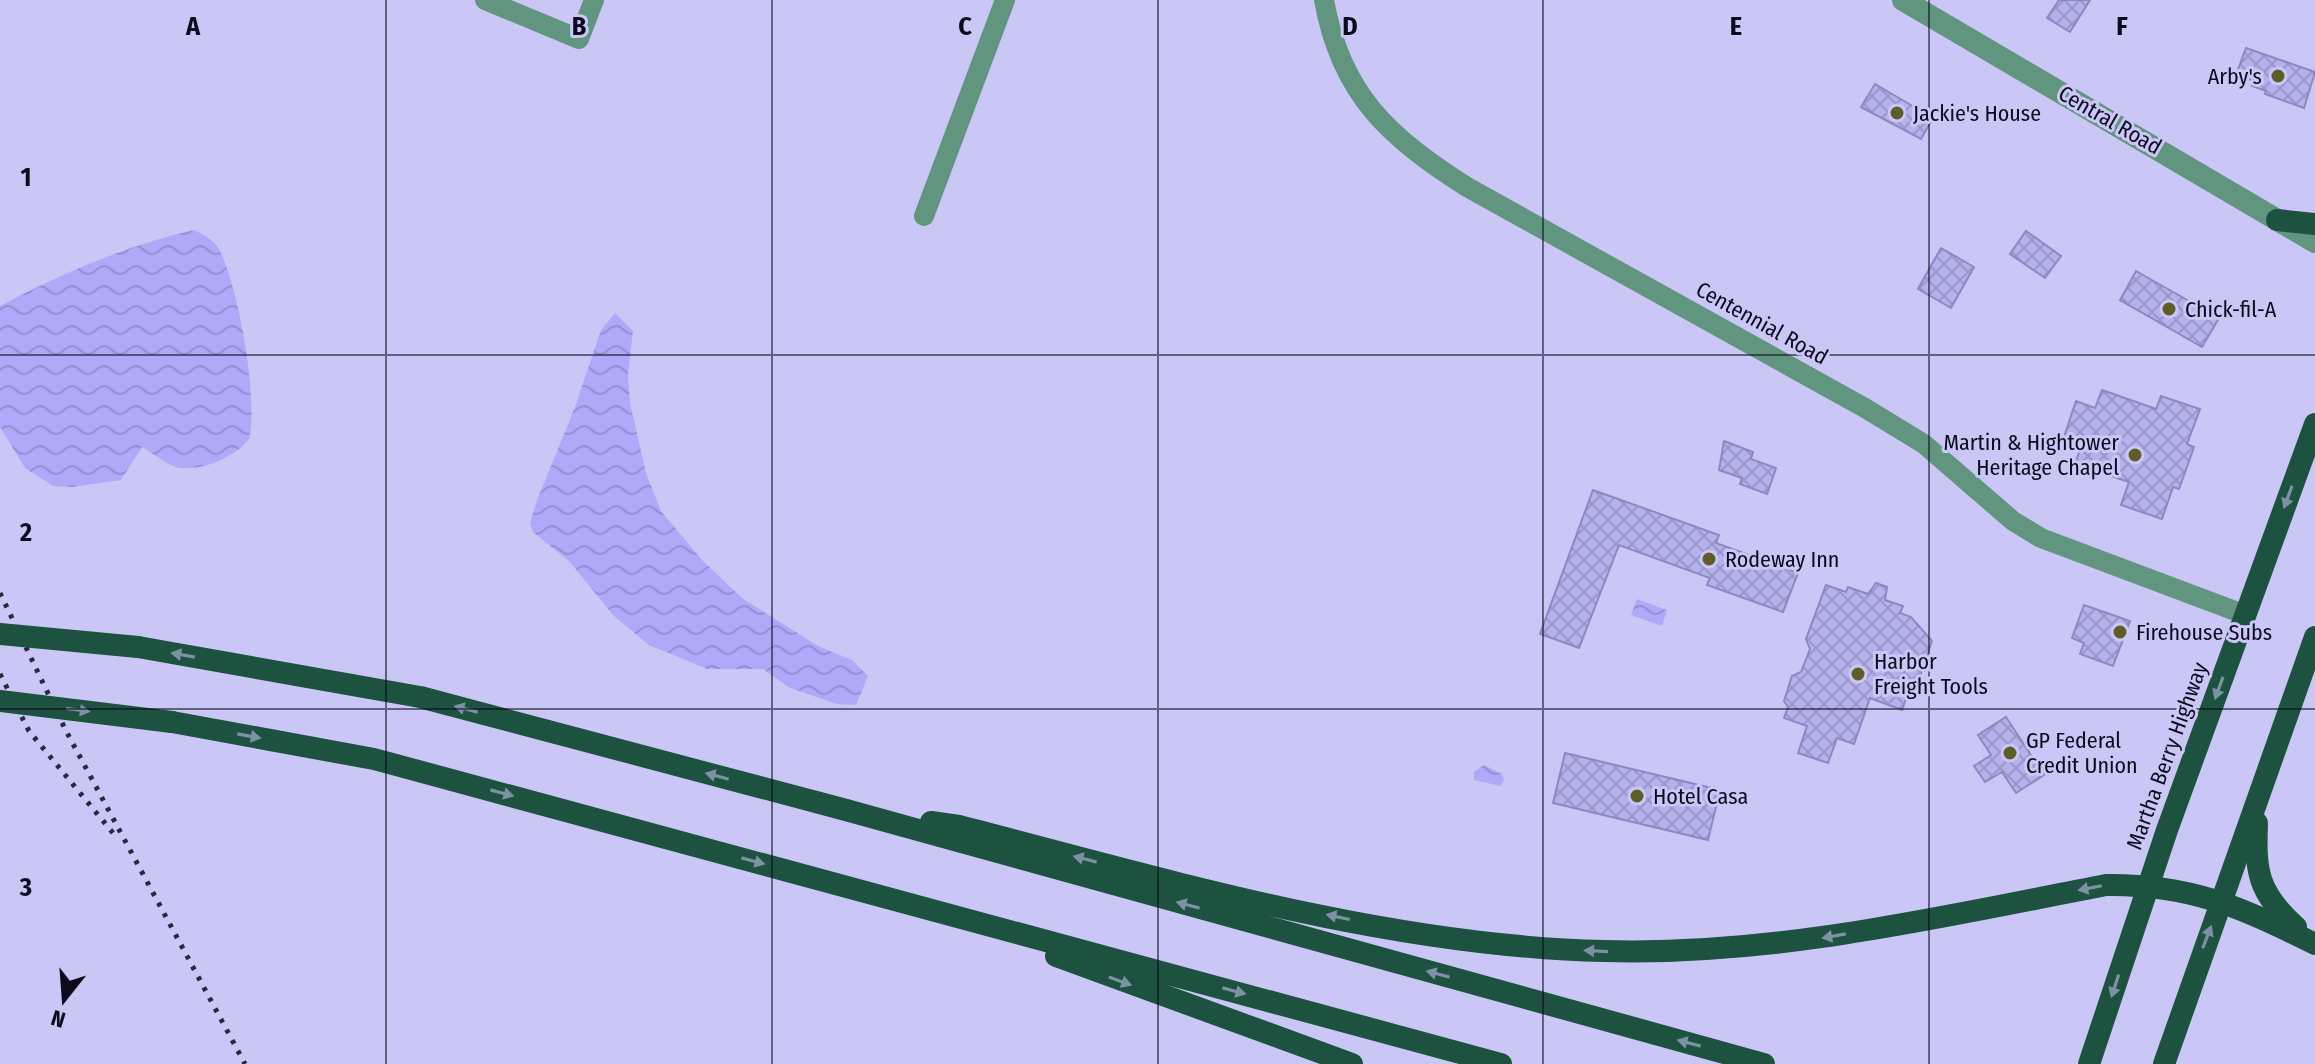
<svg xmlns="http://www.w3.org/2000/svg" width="2315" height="1064" font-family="'Fira Sans Condensed',sans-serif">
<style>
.water{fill:url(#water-waves)}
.building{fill:url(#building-cross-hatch);stroke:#8c88c1;stroke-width:2}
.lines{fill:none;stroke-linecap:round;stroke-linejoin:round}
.minor{stroke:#619580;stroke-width:20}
.tertiary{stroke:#619580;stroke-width:22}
.trunk{stroke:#1c523f;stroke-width:22}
.rail{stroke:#2a273f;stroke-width:5;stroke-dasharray:4 8;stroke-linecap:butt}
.trunk-bridge{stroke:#1c523f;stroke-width:22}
.oneway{fill:#7c92a4}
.grid{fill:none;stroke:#0d0a1e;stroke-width:2;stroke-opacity:0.55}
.poi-dot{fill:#5e5c29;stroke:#cac7f7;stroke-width:3}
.labels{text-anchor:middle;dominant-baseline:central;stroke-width:6;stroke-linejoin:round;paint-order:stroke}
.poi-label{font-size:22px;fill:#0d0a1e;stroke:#cac7f7;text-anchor:start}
.street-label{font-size:22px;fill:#0d0a1e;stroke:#cac7f7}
.grid-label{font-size:26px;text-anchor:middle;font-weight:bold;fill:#0d0a1e;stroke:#cac7f7;stroke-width:6;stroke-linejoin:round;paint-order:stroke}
</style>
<defs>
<pattern id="water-waves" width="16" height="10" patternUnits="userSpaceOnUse" patternTransform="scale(2)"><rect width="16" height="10" fill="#afa9f9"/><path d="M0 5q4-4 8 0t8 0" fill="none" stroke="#9590d5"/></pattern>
<pattern id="building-cross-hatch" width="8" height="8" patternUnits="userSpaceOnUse" patternTransform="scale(2)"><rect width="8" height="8" fill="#b5b1ec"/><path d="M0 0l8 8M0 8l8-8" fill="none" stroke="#9a97ca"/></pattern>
</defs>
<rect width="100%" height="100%" fill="#cac7f7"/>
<g class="water">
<path d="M194 230C204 235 213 239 219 249 238 285 259 400 249 439 235 457 205 470 181 468 169 467 153 453 142 447L121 480 72 487 53 486 25 468 0 427V306C61 274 127 245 194 230Z"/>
<polygon points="615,313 633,331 628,374 630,403 646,473 661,511 702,560 742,598 818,646 852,660 868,676 856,705 837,704 790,688 763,669 707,669 649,645 614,616 569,561 533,532 530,523 536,503 575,407 601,330"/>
<polygon points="1637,599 1667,610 1662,626 1631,615"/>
<polygon points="1484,765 1502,774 1504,780 1500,786 1474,780 1474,772"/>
</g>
<g class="building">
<polygon points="2059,0 2090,0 2070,32 2047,18"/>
<polygon points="2246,48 2315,72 2304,108 2265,94 2266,91 2252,86 2254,81 2236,75"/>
<polygon points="1875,84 1933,118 1921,139 1861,107"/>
<polygon points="2026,231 2061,256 2045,278 2010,254"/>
<polygon points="1941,248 1974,267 1951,308 1918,289"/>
<polygon points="2136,271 2219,318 2202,347 2120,300"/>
<polygon points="2102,390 2156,409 2161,396 2200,409 2187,444 2194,447 2179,489 2173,487 2162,519 2121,505 2129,482 2075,464 2082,444 2064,437 2076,401 2095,408"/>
<polygon points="1724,441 1753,452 1751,459 1776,468 1767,494 1740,484 1742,478 1719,470"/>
<polygon points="1593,490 1719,535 1716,543 1798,573 1783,612 1707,585 1710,578 1619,545 1579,648 1540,634"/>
<polygon points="1876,583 1887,587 1885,600 1903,606 1900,613 1911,617 1932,641 1915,690 1910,688 1902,710 1870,698 1854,744 1837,738 1828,763 1798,753 1807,726 1784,718 1788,707 1784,701 1792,676 1801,672 1810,649 1806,639 1826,585 1846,592 1848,587 1868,594"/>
<polygon points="2084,605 2130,621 2113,666 2080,654 2084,643 2072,638"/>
<polygon points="2006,717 2044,775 2016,793 2002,772 1985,782 1974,766 1991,755 1978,735"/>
<polygon points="1565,753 1720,790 1708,840 1553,803"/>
</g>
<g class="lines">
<g class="minor">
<polyline points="485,0 579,39 594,0"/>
<path d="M1324 0C1341 95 1389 137 1467 187L1865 408 1924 444 2013 521 2041 538 2246 615"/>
<polyline points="924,216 1005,0"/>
</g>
<polyline class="tertiary" points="1903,0 2315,242"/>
<g class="trunk">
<polyline points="2277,220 2315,224"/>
<polyline points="138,647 420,697 846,810 1764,1064"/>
<polyline points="172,722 374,759 1501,1064"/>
<path d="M931 822 959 826C1168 880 1387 946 1604 951 1774 956 1940 917 2106 885 2189 884 2242 907 2315 944"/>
<path d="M2257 823C2255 872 2258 893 2296 927"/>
<polyline points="1056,956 1352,1064"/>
<polyline points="2089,1064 2167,830 2315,424"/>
<polyline points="2164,1064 2315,637"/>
</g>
<g class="rail">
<polyline points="0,593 65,729 245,1064"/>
<polyline points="0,674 29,731 113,833"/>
</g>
<g class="trunk-bridge">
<polyline points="0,634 138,647"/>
<polyline points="0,701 172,722"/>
</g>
</g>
<defs><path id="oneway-solid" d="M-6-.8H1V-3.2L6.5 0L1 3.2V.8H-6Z" transform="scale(2)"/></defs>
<g class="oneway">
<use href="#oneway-solid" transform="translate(2288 497) rotate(110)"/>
<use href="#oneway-solid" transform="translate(183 655) rotate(-170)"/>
<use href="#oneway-solid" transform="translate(2219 688) rotate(110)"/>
<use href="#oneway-solid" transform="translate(466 709) rotate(-165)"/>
<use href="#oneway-solid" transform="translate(78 710) rotate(8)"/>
<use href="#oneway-solid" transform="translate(249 736) rotate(10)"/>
<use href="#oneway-solid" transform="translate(717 776) rotate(-165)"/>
<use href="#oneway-solid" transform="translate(502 793) rotate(15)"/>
<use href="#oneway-solid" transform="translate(1085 859) rotate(-165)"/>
<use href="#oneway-solid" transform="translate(753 861) rotate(15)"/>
<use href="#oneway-solid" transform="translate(2090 888) rotate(169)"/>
<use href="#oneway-solid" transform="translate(1188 905) rotate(-165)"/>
<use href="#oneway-solid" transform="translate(1338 917) rotate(-168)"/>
<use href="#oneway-solid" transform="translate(1834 936) rotate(170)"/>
<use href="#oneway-solid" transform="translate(2207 937) rotate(-69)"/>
<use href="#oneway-solid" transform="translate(1596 951) rotate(-177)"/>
<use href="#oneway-solid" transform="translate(1438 974) rotate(-165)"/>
<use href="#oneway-solid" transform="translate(1120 981) rotate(20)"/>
<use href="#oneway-solid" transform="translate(2115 986) rotate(108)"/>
<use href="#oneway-solid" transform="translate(1234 991) rotate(15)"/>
<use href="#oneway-solid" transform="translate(1689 1043) rotate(-165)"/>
</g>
<path class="grid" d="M386 0V1064M772 0V1064M1158 0V1064M1543 0V1064M1929 0V1064M0 355H2315M0 709H2315"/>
<g class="poi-dot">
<circle cx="2278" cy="76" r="8"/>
<circle cx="1897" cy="113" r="8"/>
<circle cx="2169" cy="309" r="8"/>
<circle cx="2135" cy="455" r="8"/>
<circle cx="1709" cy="559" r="8"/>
<circle cx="2120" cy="632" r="8"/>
<circle cx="1858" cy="674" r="8"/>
<circle cx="2010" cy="753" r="8"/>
<circle cx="1637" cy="796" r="8"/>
</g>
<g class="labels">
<g class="poi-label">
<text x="2262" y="76" text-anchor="end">Arby's</text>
<text x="1913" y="113">Jackie's House</text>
<text x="2185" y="309">Chick-fil-A</text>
<text x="2119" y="442" text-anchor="end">Martin &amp; Hightower<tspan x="2119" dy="25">Heritage Chapel</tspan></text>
<text x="1725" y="559">Rodeway Inn</text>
<text x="2136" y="632">Firehouse Subs</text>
<text x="1874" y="661">Harbor<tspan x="1874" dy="25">Freight Tools</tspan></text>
<text x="2026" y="740">GP Federal<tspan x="2026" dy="25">Credit Union</tspan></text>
<text x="1653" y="796">Hotel Casa</text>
</g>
<g class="street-label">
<text transform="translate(2110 120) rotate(30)">Central Road</text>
<text transform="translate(1762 323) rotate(29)">Centennial Road</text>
<text transform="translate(2167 756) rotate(-70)">Martha Berry Highway</text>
</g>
</g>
<g class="grid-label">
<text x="193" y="35">A</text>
<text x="579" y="35">B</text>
<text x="965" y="35">C</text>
<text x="1350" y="35">D</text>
<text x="1736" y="35">E</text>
<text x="2122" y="35">F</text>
<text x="26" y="186">1</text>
<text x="26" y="541">2</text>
<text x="26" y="896">3</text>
</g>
<g transform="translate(64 1000) rotate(197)" stroke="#cac7f7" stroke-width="6" paint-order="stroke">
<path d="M0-6L14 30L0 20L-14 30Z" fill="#0d0a1e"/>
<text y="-12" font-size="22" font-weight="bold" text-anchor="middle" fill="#0d0a1e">N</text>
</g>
</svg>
